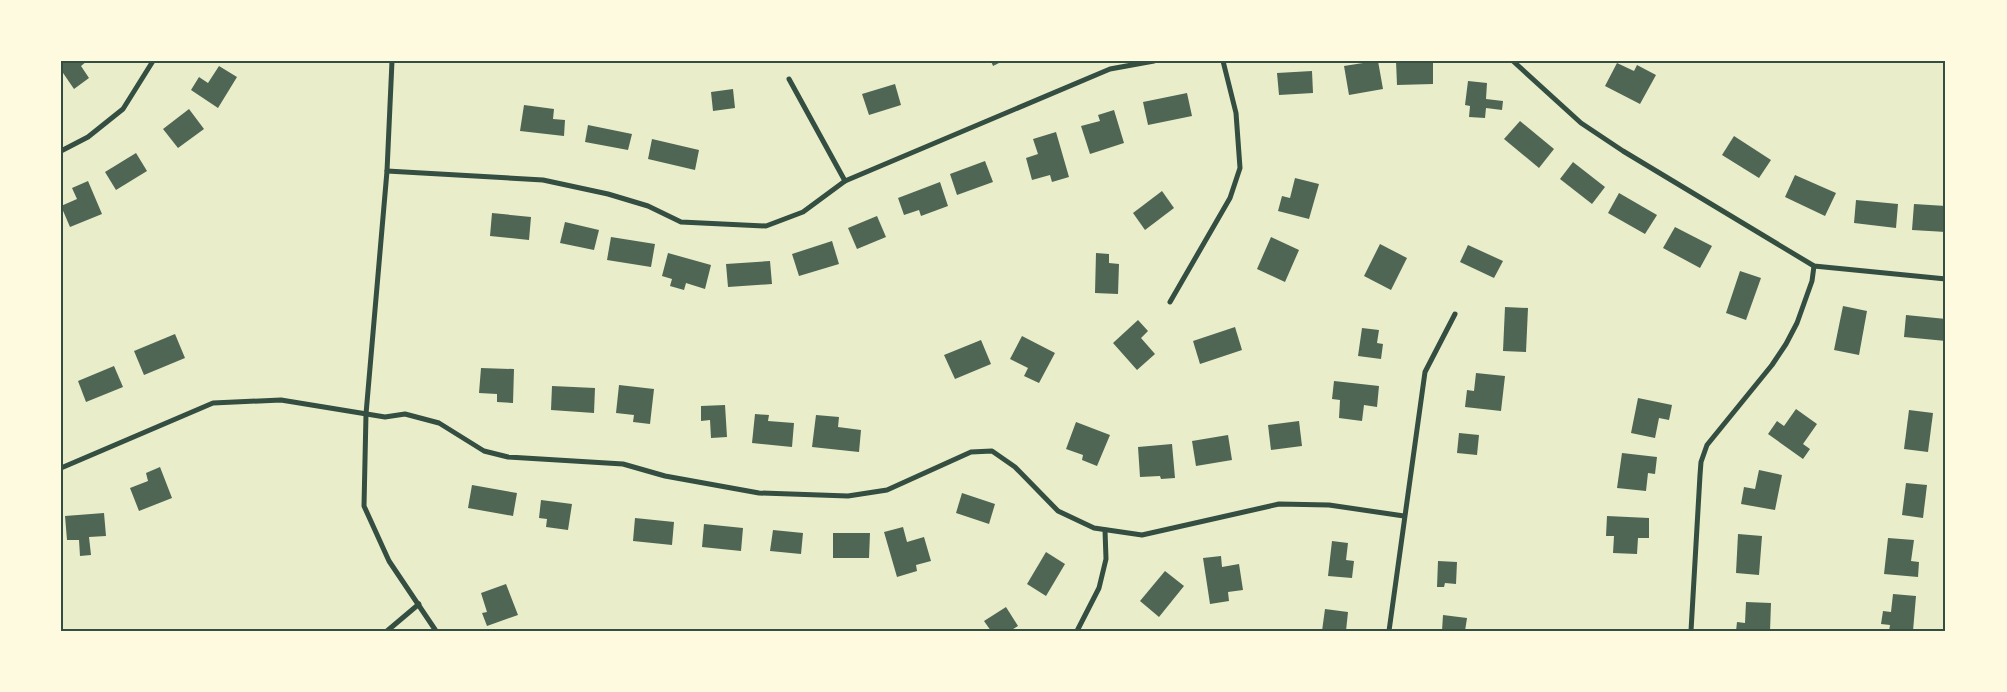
<svg xmlns="http://www.w3.org/2000/svg" width="2007" height="692" font-family="'PT Sans Narrow',sans-serif">
<style>
.building{fill:#4f6655}
.lines{fill:none;stroke-linecap:round;stroke-linejoin:round}
.minor{stroke:#344e41;stroke-width:5}
.neatline{fill:none;stroke:#344e41;stroke-width:2}
</style>
<rect width="100%" height="100%" fill="#e9edc9"/>
<g class="building">
<polygon points="61,61 87,61 81,66 89,78 74,89 61,70"/>
<polygon points="991,61 1003,61 993,66"/>
<polygon points="1362,61 1378,61 1383,89 1349,95 1344,66 1363,63"/>
<polygon points="1396,61 1433,61 1433,84 1397,85"/>
<polygon points="1617,63 1634,71 1637,65 1656,75 1640,104 1605,86"/>
<polygon points="219,66 237,77 218,108 191,90 199,77 208,83"/>
<polygon points="1312,71 1313,93 1279,95 1277,73"/>
<polygon points="1468,81 1487,83 1486,99 1503,101 1502,110 1486,108 1485,118 1469,117 1470,106 1465,105"/>
<polygon points="895,84 901,105 869,115 862,94"/>
<polygon points="733,89 735,108 713,111 711,92"/>
<polygon points="1187,93 1192,116 1148,125 1143,102"/>
<polygon points="524,105 554,109 553,119 565,120 564,136 520,131"/>
<polygon points="189,109 204,129 178,148 163,129"/>
<polygon points="1114,110 1124,143 1090,154 1081,126 1100,121 1098,115"/>
<polygon points="1520,121 1554,149 1539,168 1504,139"/>
<polygon points="588,125 632,134 628,150 585,142"/>
<polygon points="1056,132 1069,177 1052,182 1050,175 1032,180 1026,158 1038,154 1033,139"/>
<polygon points="1734,136 1771,160 1759,178 1722,155"/>
<polygon points="652,139 699,150 695,170 648,159"/>
<polygon points="136,153 147,171 116,190 105,172"/>
<polygon points="985,161 993,182 957,195 950,174"/>
<polygon points="1573,162 1605,187 1592,204 1560,179"/>
<polygon points="1795,175 1836,193 1825,216 1785,197"/>
<polygon points="1295,178 1319,184 1309,219 1278,211 1282,196 1290,198"/>
<polygon points="88,181 102,214 70,227 61,206 77,199 72,188"/>
<polygon points="940,182 948,206 921,216 919,210 904,215 898,198"/>
<polygon points="1162,191 1174,208 1145,230 1133,213"/>
<polygon points="1619,193 1657,215 1645,234 1608,213"/>
<polygon points="1856,200 1898,204 1896,228 1854,223"/>
<polygon points="1914,204 1946,206 1946,232 1912,230"/>
<polygon points="492,213 531,217 529,240 490,236"/>
<polygon points="877,216 886,237 857,249 848,228"/>
<polygon points="565,222 599,230 594,250 560,243"/>
<polygon points="1675,227 1712,246 1700,268 1663,248"/>
<polygon points="611,237 655,244 651,267 607,260"/>
<polygon points="1271,237 1299,250 1285,282 1257,269"/>
<polygon points="832,241 839,264 799,276 792,254"/>
<polygon points="1380,244 1407,258 1391,290 1364,276"/>
<polygon points="1468,245 1503,261 1494,278 1460,262"/>
<polygon points="668,253 711,265 705,289 686,283 684,290 670,286 672,279 662,276"/>
<polygon points="1096,253 1109,254 1109,263 1119,264 1118,294 1095,293"/>
<polygon points="770,261 772,284 728,287 726,264"/>
<polygon points="1740,271 1761,278 1746,320 1726,313"/>
<polygon points="1843,306 1867,311 1859,355 1834,350"/>
<polygon points="1505,307 1528,308 1526,352 1503,351"/>
<polygon points="1906,315 1946,319 1946,341 1904,337"/>
<polygon points="1138,320 1148,331 1141,338 1155,354 1137,370 1113,343"/>
<polygon points="1235,327 1242,350 1200,364 1193,341"/>
<polygon points="1362,328 1379,330 1377,343 1383,344 1381,359 1358,356"/>
<polygon points="175,334 185,358 144,375 134,351"/>
<polygon points="1022,336 1055,353 1039,383 1024,376 1028,368 1010,359"/>
<polygon points="981,340 991,364 955,379 944,355"/>
<polygon points="114,366 123,387 86,402 78,381"/>
<polygon points="481,368 514,369 513,403 497,402 497,394 479,393"/>
<polygon points="1476,373 1505,376 1501,411 1465,407 1467,390 1474,391"/>
<polygon points="1334,381 1379,386 1377,407 1364,405 1362,421 1339,418 1340,400 1332,399"/>
<polygon points="619,385 654,389 650,424 633,422 634,415 616,413"/>
<polygon points="552,386 595,388 594,413 551,410"/>
<polygon points="1638,398 1672,405 1669,420 1659,418 1655,438 1631,433"/>
<polygon points="725,405 727,437 711,438 710,420 701,421 701,406"/>
<polygon points="1796,409 1817,424 1803,444 1810,449 1803,459 1768,434 1777,421 1784,426"/>
<polygon points="1909,410 1933,413 1928,452 1904,449"/>
<polygon points="755,414 769,415 768,421 794,423 792,447 752,443"/>
<polygon points="816,415 839,417 838,427 861,430 859,452 812,447"/>
<polygon points="1299,421 1302,446 1271,450 1268,425"/>
<polygon points="1076,422 1110,435 1097,466 1082,460 1083,455 1066,449"/>
<polygon points="1459,433 1479,435 1477,455 1457,453"/>
<polygon points="1228,435 1232,460 1196,466 1192,441"/>
<polygon points="1172,444 1175,478 1161,479 1160,476 1140,477 1138,447"/>
<polygon points="1622,453 1657,457 1655,474 1648,473 1646,491 1617,488"/>
<polygon points="160,467 172,498 139,511 130,488 148,481 146,473"/>
<polygon points="1759,470 1782,475 1775,510 1741,504 1744,487 1755,489"/>
<polygon points="1906,483 1927,485 1923,518 1902,515"/>
<polygon points="472,485 517,493 513,516 468,508"/>
<polygon points="962,493 995,504 989,524 956,513"/>
<polygon points="541,500 572,504 568,530 546,527 547,519 539,518"/>
<polygon points="104,513 106,536 89,537 91,555 80,556 79,540 67,540 65,516"/>
<polygon points="1607,516 1649,518 1649,538 1638,538 1637,554 1613,553 1614,536 1606,536"/>
<polygon points="635,518 674,522 672,545 633,541"/>
<polygon points="704,524 743,528 741,551 702,547"/>
<polygon points="903,527 907,542 924,537 931,561 916,565 917,571 897,577 884,532"/>
<polygon points="773,530 803,533 801,554 770,551"/>
<polygon points="833,533 870,533 869,558 833,558"/>
<polygon points="1738,534 1762,536 1759,575 1736,573"/>
<polygon points="1888,538 1914,540 1911,561 1919,562 1918,577 1884,574"/>
<polygon points="1332,541 1348,543 1346,560 1354,561 1352,578 1328,576"/>
<polygon points="1046,552 1065,564 1046,596 1027,584"/>
<polygon points="1221,556 1222,567 1239,564 1243,590 1228,592 1229,601 1210,604 1203,558"/>
<polygon points="1438,561 1457,562 1456,584 1445,583 1444,587 1437,587"/>
<polygon points="1165,571 1184,586 1159,617 1140,601"/>
<polygon points="506,584 518,615 487,626 482,613 487,612 481,593"/>
<polygon points="1893,594 1916,596 1913,631 1889,631 1890,625 1881,624 1883,611 1891,612"/>
<polygon points="1746,602 1771,603 1770,631 1736,631 1737,622 1745,623"/>
<polygon points="1006,607 1018,626 1010,631 991,631 984,621"/>
<polygon points="1325,609 1348,612 1346,631 1322,631"/>
<polygon points="1443,615 1467,618 1465,631 1442,631"/>
</g>
<g class="lines">
<g class="minor">
<polyline points="392,61 387,171 366,414 364,506 389,561 436,631"/>
<polyline points="1513,61 1581,123 1623,151 1814,266 1946,279"/>
<polyline points="789,79 845,181"/>
<polyline points="61,151 88,137 123,109 153,61"/>
<polyline points="387,171 543,180 608,194 648,206 681,222 766,226 803,212 845,181 1110,69 1154,61"/>
<polyline points="1170,302 1230,198 1240,168 1236,113 1223,61"/>
<polyline points="61,468 213,403 281,400 385,417 405,414 439,423 484,451 508,457 623,464 665,476 759,493 848,496 887,490 971,452 992,451 1015,467 1058,511 1094,528 1142,535 1279,504 1329,505 1404,516"/>
<polyline points="387,631 419,604"/>
<polyline points="1077,631 1099,588 1106,559 1105,530"/>
<polyline points="1389,631 1425,372 1455,314"/>
<polyline points="1691,631 1700,475 1701,462 1707,445 1772,365 1786,344 1797,323 1812,281 1814,266"/>
</g>
</g>
<rect width="2007" height="692" fill="none" stroke="#fefae0" stroke-width="125"/>
<rect x="62" y="62" width="1882" height="568" class="neatline"/>
</svg>
